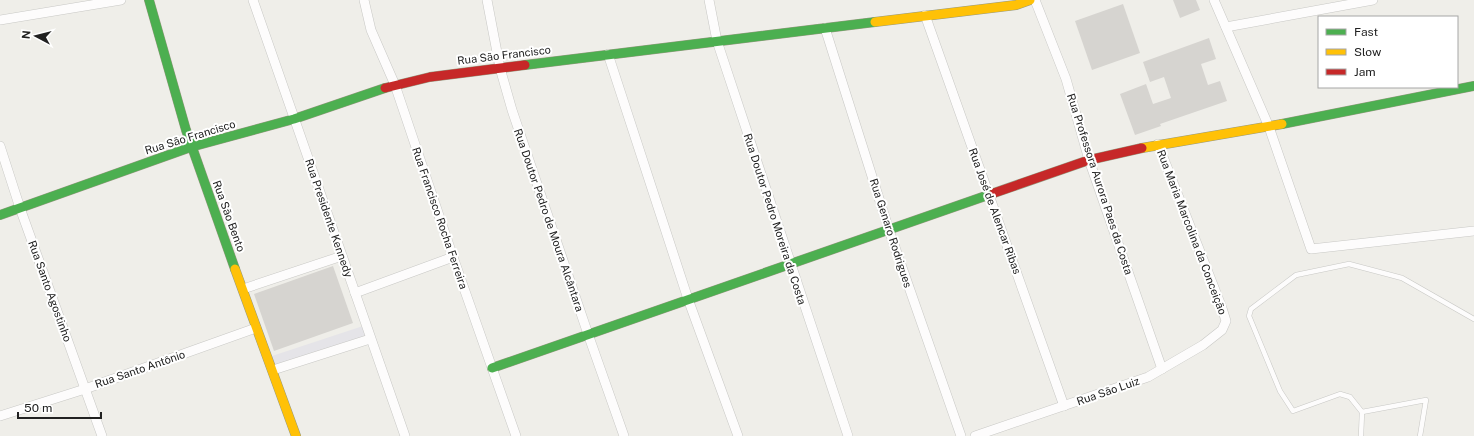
<svg xmlns="http://www.w3.org/2000/svg" width="1474" height="436" font-family="'Public Sans',sans-serif">
<style>
.plaza{fill:#e5e4e8}
.building{fill:#d6d4d0}
.lines{fill:none;stroke-linecap:round;stroke-linejoin:round}
.lane-casing{stroke:#c8c8c5;stroke-width:5.5}
.street-casing{stroke:#c8c8c5;stroke-width:10}
.fast-casing{stroke:#969980;stroke-width:10}
.slow-casing{stroke:#969980;stroke-width:10}
.jam-casing{stroke:#969980;stroke-width:10}
.lane{stroke:#fdfcfc;stroke-width:4.5}
.street{stroke:#fdfcfc;stroke-width:9}
.fast{stroke:#4caf50;stroke-width:9}
.slow{stroke:#ffc107;stroke-width:9}
.jam{stroke:#c62828;stroke-width:9}
.labels{text-anchor:middle;dominant-baseline:central;stroke-width:4;stroke-linejoin:round;paint-order:stroke}
.street-label{font-size:11px;fill:#212121;stroke:#fff}
</style>
<rect width="100%" height="100%" fill="#efeee9"/>
<polygon class="plaza" points="363,326 367,338 274,370 269,357"/>
<g class="building">
<polygon points="1173,0 1196,0 1200,10 1180,18"/>
<polygon points="1123,4 1140,53 1092,70 1075,21"/>
<polygon points="1209,38 1216,59 1201,64 1208,85 1220,81 1227,101 1160,124 1161,126 1135,135 1120,94 1146,84 1153,104 1171,98 1164,77 1150,82 1143,62"/>
<polygon points="333,266 353,323 274,351 254,294"/>
</g>
<g class="lines">
<defs>
<g id="lane">
<polyline points="1362,412 1426,400 1420,436"/>
<polyline points="1361,436 1362,412 1350,397 1340,394 1293,411 1280,391 1249,316 1251,309 1296,275 1349,264 1402,278 1474,319"/>
</g>
<g id="street">
<polyline points="253,0 405,436"/>
<polyline points="364,0 371,30 395,85 453,257 516,436"/>
<polyline points="487,0 500,68 512,110 588,334 624,436"/>
<polyline points="709,0 717,41 848,436"/>
<polyline points="1035,0 1066,79 1089,160 1162,369"/>
<polyline points="1214,0 1269,127 1311,249 1474,231"/>
<polyline points="925,15 1064,406"/>
<polyline points="0,20 121,0"/>
<polyline points="1226,27 1373,0"/>
<polyline points="825,28 889,230 961,436"/>
<polyline points="608,54 688,299 738,436"/>
<polyline points="0,146 20,208 102,436"/>
<polyline points="243,289 342,256"/>
<polyline points="355,293 453,257"/>
<polyline points="273,370 370,339"/>
<polyline points="0,416 85,389 256,328"/>
<polyline points="975,436 1148,377 1203,345 1222,330 1226,321 1222,308 1158,144"/>
</g>
<g id="fast">
<polyline points="149,0 186,130 235,269"/>
<polyline points="525,65 875,22"/>
<polyline points="1282,124 1474,86"/>
<polyline points="0,215 191,147 294,119 385,88"/>
<polyline points="492,368 994,193"/>
</g>
<g id="slow">
<polyline points="875,22 1016,5 1030,0"/>
<polyline points="1142,148 1282,124"/>
<polyline points="235,269 296,436"/>
</g>
<g id="jam">
<polyline points="385,88 430,77 525,65"/>
<polyline points="994,193 1089,160 1142,148"/>
</g>
</defs>
<use href="#lane" class="lane-casing"/>
<use href="#street" class="street-casing"/>
<use href="#fast" class="fast-casing"/>
<use href="#slow" class="slow-casing"/>
<use href="#jam" class="jam-casing"/>
<use href="#lane" class="lane"/>
<use href="#street" class="street"/>
<use href="#fast" class="fast"/>
<use href="#slow" class="slow"/>
<use href="#jam" class="jam"/>
</g>
<g class="labels">
<g class="street-label">
<text transform="translate(504 55) rotate(-7)">Rua São Francisco</text>
<text transform="translate(190 137) rotate(-17)">Rua São Francisco</text>
<text transform="translate(1100 184) rotate(72)">Rua Professora Aurora Paes da Costa</text>
<text transform="translate(995 211) rotate(70)">Rua José de Alencar Ribas</text>
<text transform="translate(229 216) rotate(70)">Rua São Bento</text>
<text transform="translate(329 218) rotate(71)">Rua Presidente Kennedy</text>
<text transform="translate(440 218) rotate(71)">Rua Francisco Rocha Ferreira</text>
<text transform="translate(775 219) rotate(72)">Rua Doutor Pedro Moreira da Costa</text>
<text transform="translate(549 220) rotate(71)">Rua Doutor Pedro de Moura Alcântara</text>
<text transform="translate(1192 232) rotate(69)">Rua Maria Marcolina da Conceição</text>
<text transform="translate(891 233) rotate(72)">Rua Genaro Rodrigues</text>
<text transform="translate(50 291) rotate(70)">Rua Santo Agostinho</text>
<text transform="translate(140 369) rotate(-19)">Rua Santo Antônio</text>
<text transform="translate(1108 391) rotate(-19)">Rua São Luiz</text>
</g>
</g>
<rect x="1318" y="16" width="140" height="72" fill="#ffffff" stroke="#a6a6a6"/>
<rect x="1326" y="29" width="20" height="6" fill="#4caf50" stroke="#a6a6a6"/>
<text x="1354" y="36" font-size="12" fill="#212121">Fast</text>
<rect x="1326" y="49" width="20" height="6" fill="#ffc107" stroke="#a6a6a6"/>
<text x="1354" y="56" font-size="12" fill="#212121">Slow</text>
<rect x="1326" y="69" width="20" height="6" fill="#c62828" stroke="#a6a6a6"/>
<text x="1354" y="76" font-size="12" fill="#212121">Jam</text>
<g transform="translate(36 36) rotate(277)" stroke="#ffffff" stroke-width="3" paint-order="stroke">
<path d="M0-3L7 15L0 10L-7 15Z" fill="#212121"/>
<text y="-6" font-size="11" font-weight="bold" text-anchor="middle" fill="#212121">N</text>
</g>
<path d="M18 412v6h83v-6" fill="none" stroke="#212121" stroke-width="2"/>
<text x="24" y="412" font-size="12" fill="#212121" stroke="#ffffff" stroke-width="3" paint-order="stroke">50 m</text>
</svg>
